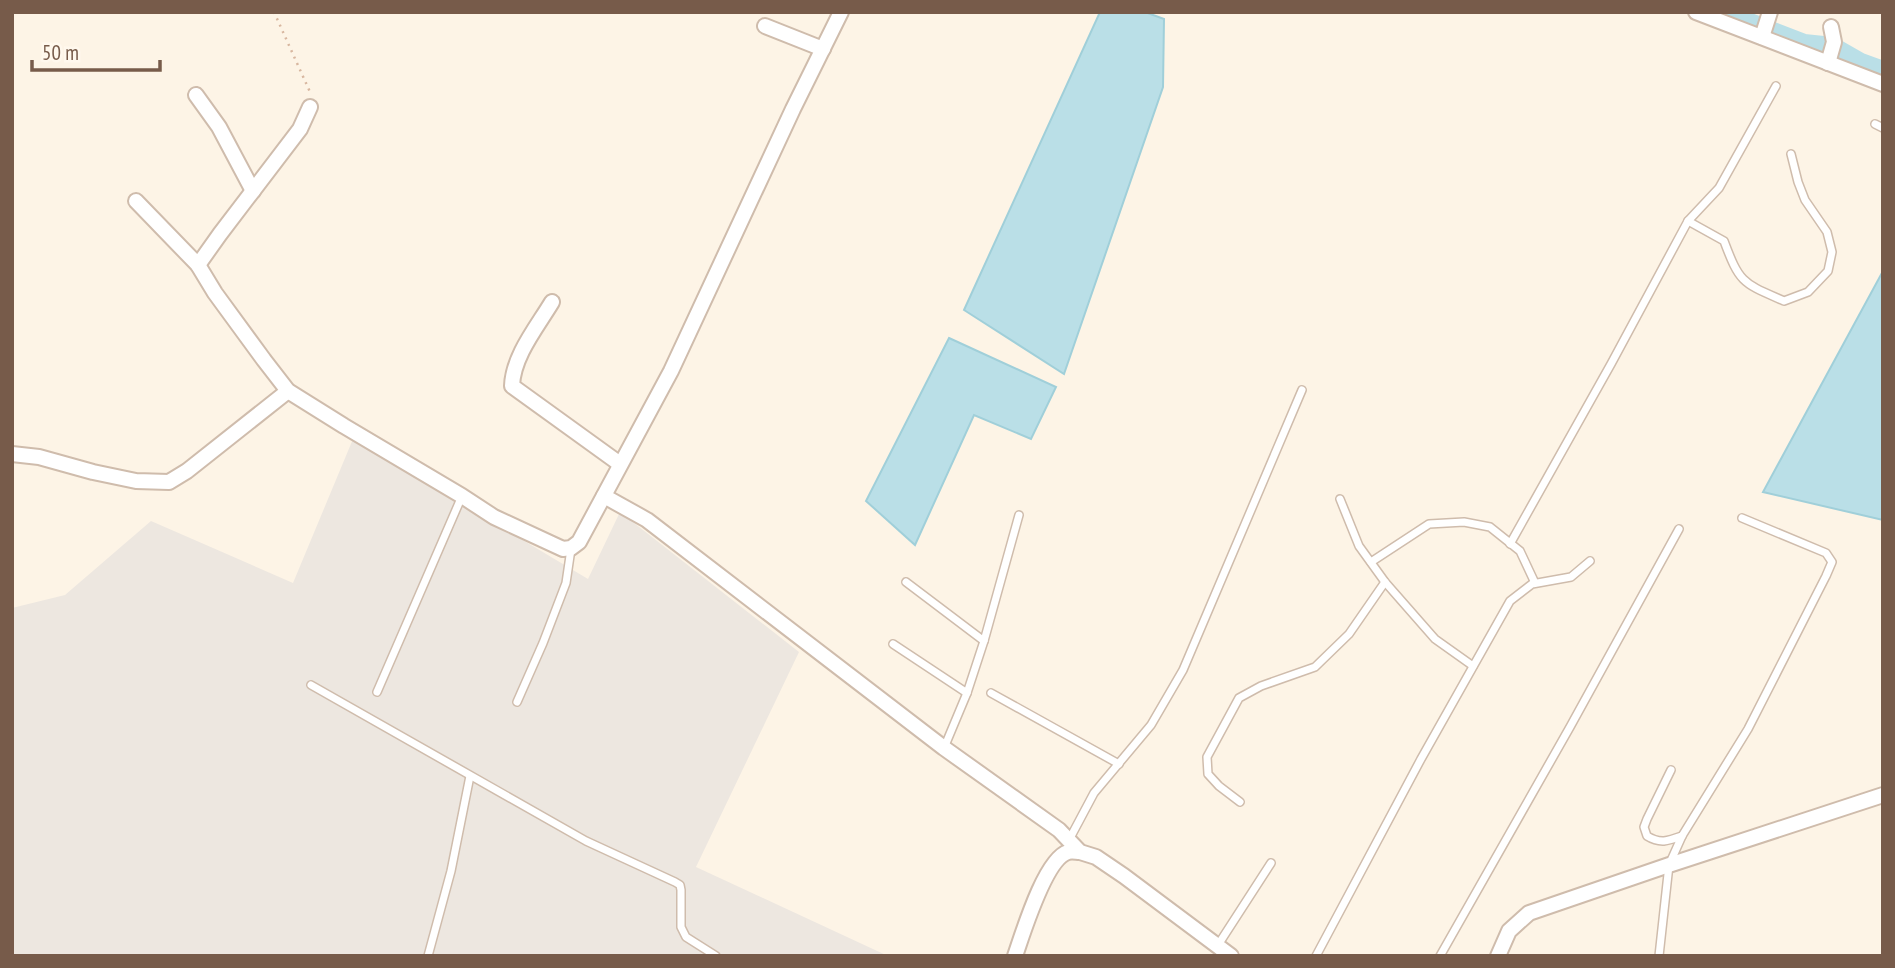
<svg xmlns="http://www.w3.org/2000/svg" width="1895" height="968" font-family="'PT Sans Narrow',sans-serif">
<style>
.industrial{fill:#ede7e0}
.water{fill:#badfe7;stroke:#a0cfd9;stroke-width:2}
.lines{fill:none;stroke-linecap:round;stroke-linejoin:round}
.canal{stroke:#badfe7;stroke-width:18}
.lane-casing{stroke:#cfbcac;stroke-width:10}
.street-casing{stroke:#cfbcac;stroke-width:18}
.path{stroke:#d8b7a0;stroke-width:2.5;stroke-dasharray:2 5;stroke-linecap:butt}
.lane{stroke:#fff;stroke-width:7}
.street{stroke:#fff;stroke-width:14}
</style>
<rect width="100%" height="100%" fill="#fdf4e6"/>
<polygon class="industrial" points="353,439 588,579 620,512 799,652 696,867 888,956 12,956 12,608 65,595 151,521 293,583"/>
<g class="water">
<polygon points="1100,12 1145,12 1164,19 1163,87 1064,374 964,310"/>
<polygon points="1883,271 1883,520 1763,492"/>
<polygon points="949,338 1056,387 1031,439 974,415 915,545 866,501"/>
</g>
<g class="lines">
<polyline class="canal" points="1724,12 1804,43 1833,46 1861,62 1883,70"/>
<defs>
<g id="lane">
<polyline points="1875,124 1883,128"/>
<path d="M1688 221 1724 241C1740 284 1743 283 1784 301L1808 292 1828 271 1832 252 1827 232 1805 200 1798 182 1791 154"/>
<polyline points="1340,499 1359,546 1385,582 1435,639 1473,666"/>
<polyline points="1510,544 1611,364 1688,221 1719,188 1776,86"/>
<polyline points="1371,562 1429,524 1464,522 1490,527 1520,551 1535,583"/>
<polyline points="906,582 984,641"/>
<polyline points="893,644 967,693"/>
<polyline points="311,685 586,841 675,882 680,885 681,890 681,927 686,937 716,956"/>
<polyline points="377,692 462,496"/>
<polyline points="991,693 1119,764"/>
<polyline points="517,702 543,643 566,583 571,549"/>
<polyline points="944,748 967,693 984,641 1019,515"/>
<path d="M1671 770 1647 819 1644 827 1647 836C1660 844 1668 841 1682 836"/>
<polyline points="1240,802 1219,786 1208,774 1207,757 1239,698 1261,686 1315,667 1349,634 1385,582"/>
<polyline points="1069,840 1094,793 1151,725 1183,670 1302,390"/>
<polyline points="1218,945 1271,863"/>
<polyline points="428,956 451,871 470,776"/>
<polyline points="1316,956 1421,759 1510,601 1532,584 1571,577 1590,561"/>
<polyline points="1440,956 1570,727 1679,529"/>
<polyline points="1659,956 1669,865 1682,836 1748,729 1826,576 1832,562 1826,553 1742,518"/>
</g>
<g id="street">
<polyline points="1696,12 1883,84"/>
<polyline points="765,26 823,49"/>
<polyline points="1762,37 1770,12"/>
<polyline points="1828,63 1834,42 1831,27"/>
<polyline points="196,95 219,127 253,191"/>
<polyline points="136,201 198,265 215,293 264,360 288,391 344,426 462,496 494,517 563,549 571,548 579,542 671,371 793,109 841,12"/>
<polyline points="198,265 220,234 300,129 310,107"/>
<path d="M552 302C537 327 513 356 512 386L620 464"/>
<polyline points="12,454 39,457 93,472 136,481 169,482 187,471 288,391"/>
<polyline points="604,496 647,520 944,748 1059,830 1080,852 1096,857 1124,876 1231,956"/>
<path d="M1015 956C1023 933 1045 859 1068 852 1072 851 1076 852 1080 852"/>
<polyline points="1498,956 1509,931 1529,913 1669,865 1883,795"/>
</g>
</defs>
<use href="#lane" class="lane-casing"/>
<use href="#street" class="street-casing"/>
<polyline class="path" points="274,12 310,92"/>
<use href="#lane" class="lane"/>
<use href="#street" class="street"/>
</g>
<rect width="1895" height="968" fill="none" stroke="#775b4a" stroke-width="28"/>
<path d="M32 60v10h128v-10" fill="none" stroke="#775b4a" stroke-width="3.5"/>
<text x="42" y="60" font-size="21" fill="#775b4a" stroke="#fff8ed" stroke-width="5" paint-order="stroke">50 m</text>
</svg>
